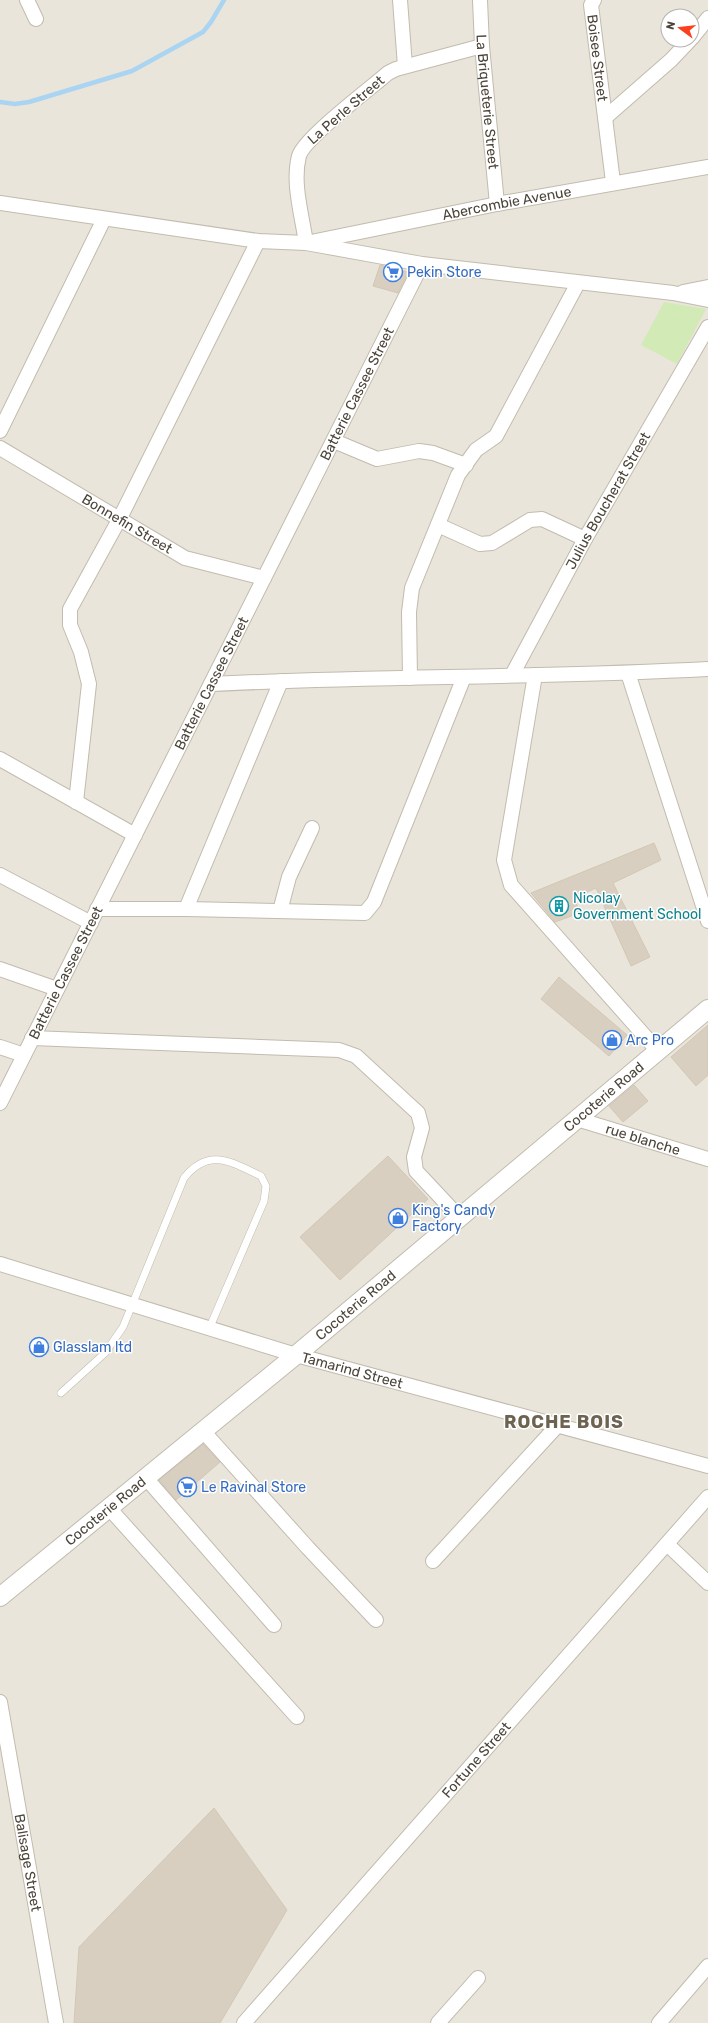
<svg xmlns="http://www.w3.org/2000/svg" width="708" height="2023" font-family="Rubik,sans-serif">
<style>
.residential{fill:#eae5da;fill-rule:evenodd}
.green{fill:#d2eab5}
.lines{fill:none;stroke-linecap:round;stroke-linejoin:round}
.stream{stroke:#a9d4f2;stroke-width:4.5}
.building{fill:#d8cfc1;stroke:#d3c7b4}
.service-casing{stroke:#c2bbae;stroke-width:8}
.minor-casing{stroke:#c2bbae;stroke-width:16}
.tertiary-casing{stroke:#c2bbae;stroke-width:20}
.service{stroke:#fff;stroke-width:7}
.minor{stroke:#fff;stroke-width:14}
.tertiary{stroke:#fff;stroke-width:18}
.labels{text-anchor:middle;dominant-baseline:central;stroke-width:3;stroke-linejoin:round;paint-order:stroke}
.street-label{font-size:14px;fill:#4b4439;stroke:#fff}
.shop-label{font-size:14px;fill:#366cbe;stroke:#fff;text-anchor:start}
.culture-label{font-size:14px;fill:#0d838f;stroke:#fff;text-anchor:start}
.district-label{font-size:18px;font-weight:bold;letter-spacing:1px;fill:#6e6250;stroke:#fff}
</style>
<rect width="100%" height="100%" fill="#f6f3ec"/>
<path class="residential" d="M0 0H708V2023H0ZM668 16H692V40H668Z"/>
<polygon class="green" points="664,302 706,309 677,364 641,345"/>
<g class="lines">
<polyline class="stream" points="0,102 15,104 29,102 132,71 203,32 211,22 224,0"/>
</g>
<g class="building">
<polygon points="380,265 408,272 398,293 373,286"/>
<polygon points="654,843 661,860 613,883 650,957 631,966 596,888 574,898 580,913 555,922 531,893"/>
<polygon points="559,977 627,1035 609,1056 541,999"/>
<polygon points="708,1025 708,1075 696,1086 671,1057"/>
<polygon points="634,1085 648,1101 623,1122 609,1106"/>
<polygon points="388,1156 428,1199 340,1280 300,1237"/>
<polygon points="203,1444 220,1462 176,1500 159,1480"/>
<polygon points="214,1808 287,1910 220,2023 74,2023 79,1947"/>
</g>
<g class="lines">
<defs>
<path id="service" d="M61 1393 105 1353 123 1327 184 1178C209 1147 231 1162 261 1176L266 1186 264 1201 209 1329"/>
<g id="minor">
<polyline points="27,0 36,19"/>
<polyline points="400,0 405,66"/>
<path id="s1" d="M480 0 482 46 497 204"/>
<path id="s2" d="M594 0 591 5 613 182"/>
<polyline points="692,38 708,18"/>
<path id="s3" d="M482 46 396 69 388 73C371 88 304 138 299 156 292 183 302 215 306 243L497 204 708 167"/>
<polyline points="607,116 671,60 690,40"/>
<polyline points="0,203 258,241 306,243 422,264 673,293 708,300"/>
<polyline points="683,292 708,287"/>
<polyline points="0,431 104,219"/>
<polyline points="334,441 377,459 419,451 433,453 466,465"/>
<path id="s4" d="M0 448 185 558 264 578"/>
<polyline points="438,525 480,544 492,543 530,520 542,519 585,539"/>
<polyline points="628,673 708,921"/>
<path id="s5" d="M512 675 585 539 708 327"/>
<polyline points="535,675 504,860 511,885 658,1051"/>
<polyline points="410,678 409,612 412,588 458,475 476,450 496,436 578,283"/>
<path d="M211 684C377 676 542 678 708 669"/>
<polyline points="0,759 135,835"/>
<polyline points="76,802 89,684 81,652 70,625 70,609 120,518 258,241"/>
<polyline points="0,875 91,923"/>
<polyline points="97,909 186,909 365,913 374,902 464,677"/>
<polyline points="186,909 281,681"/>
<polyline points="280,911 289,877 312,828"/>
<polyline points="0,969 57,989"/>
<polyline points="32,1038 339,1050 356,1056 418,1113 422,1128 414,1157 416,1171 459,1217"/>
<polyline points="0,1047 24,1055"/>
<path id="s6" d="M0 1103 422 264"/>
<path id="s7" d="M577 1119 708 1159"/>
<path id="s8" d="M0 1264 296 1355 708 1466"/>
<polyline points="203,1431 308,1548 376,1620"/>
<polyline points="146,1478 274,1625"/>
<polyline points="109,1508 297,1717"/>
<polyline points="667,1544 708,1583"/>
<polyline points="433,1561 557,1426"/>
<path id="s9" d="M0 1702 56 2023"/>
<path id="s10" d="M244 2023 708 1497"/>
<polyline points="438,2023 478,1978"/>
<polyline points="659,2023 708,1966"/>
</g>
<g id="tertiary">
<path id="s11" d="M0 1597 296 1355 708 1009"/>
</g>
</defs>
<use href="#service" class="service-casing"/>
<use href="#minor" class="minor-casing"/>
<use href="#tertiary" class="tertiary-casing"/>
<use href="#service" class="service"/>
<use href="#minor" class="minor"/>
<use href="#tertiary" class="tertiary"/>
</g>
<defs>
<symbol id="supermarket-ring" viewBox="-11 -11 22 22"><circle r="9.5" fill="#fff" stroke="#3f7fe0" stroke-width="1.5"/><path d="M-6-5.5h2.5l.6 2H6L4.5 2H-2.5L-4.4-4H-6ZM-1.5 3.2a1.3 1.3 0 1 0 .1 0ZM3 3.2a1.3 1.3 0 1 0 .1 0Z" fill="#3f7fe0"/></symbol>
<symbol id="building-ring" viewBox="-11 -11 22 22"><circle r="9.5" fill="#fff" stroke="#0f9aa8" stroke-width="1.5"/><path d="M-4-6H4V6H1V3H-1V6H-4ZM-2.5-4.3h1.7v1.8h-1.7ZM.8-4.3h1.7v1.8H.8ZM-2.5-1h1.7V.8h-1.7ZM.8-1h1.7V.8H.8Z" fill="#0f9aa8"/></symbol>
<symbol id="shop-ring" viewBox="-11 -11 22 22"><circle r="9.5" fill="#fff" stroke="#3f7fe0" stroke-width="1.5"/><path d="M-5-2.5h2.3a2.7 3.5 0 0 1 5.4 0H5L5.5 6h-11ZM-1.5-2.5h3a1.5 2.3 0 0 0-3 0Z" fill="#3f7fe0"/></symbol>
</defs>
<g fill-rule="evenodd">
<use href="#supermarket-ring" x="382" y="261" width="22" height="22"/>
<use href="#building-ring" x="548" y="895" width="22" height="22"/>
<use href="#shop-ring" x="601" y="1029" width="22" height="22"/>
<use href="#shop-ring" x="387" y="1207" width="22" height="22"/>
<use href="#shop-ring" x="28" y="1336" width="22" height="22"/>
<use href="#supermarket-ring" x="176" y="1476" width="22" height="22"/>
</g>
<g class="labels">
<g class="street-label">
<text stroke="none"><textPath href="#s2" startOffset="59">Boisee Street</textPath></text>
<text stroke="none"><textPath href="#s1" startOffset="102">La Briqueterie Street</textPath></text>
<text transform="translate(346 110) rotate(-41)">La Perle Street</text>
<text stroke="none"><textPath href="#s3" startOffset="513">Abercombie Avenue</textPath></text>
<text stroke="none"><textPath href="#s6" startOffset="794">Batterie Cassee Street</textPath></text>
<text stroke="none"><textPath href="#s5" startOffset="199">Julius Boucherat Street</textPath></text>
<text stroke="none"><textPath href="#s4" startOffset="148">Bonnefin Street</textPath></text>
<text stroke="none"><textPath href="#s6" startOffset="470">Batterie Cassee Street</textPath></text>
<text stroke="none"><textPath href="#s6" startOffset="146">Batterie Cassee Street</textPath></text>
<text stroke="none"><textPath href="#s11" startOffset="784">Cocoterie Road</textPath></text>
<text stroke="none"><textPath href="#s7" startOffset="69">rue blanche</textPath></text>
<text stroke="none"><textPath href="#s11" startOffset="460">Cocoterie Road</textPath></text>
<text stroke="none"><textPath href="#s8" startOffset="368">Tamarind Street</textPath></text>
<text stroke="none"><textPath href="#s11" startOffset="136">Cocoterie Road</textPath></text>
<text stroke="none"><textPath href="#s10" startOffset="351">Fortune Street</textPath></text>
<text stroke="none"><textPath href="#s9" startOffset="163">Balisage Street</textPath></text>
</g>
<g class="shop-label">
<text x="407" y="272">Pekin Store</text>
<text x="626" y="1040">Arc Pro</text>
<text x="412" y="1210">King's Candy<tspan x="412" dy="16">Factory</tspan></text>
<text x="53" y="1347">Glasslam ltd</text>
<text x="201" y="1487">Le Ravinal Store</text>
</g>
<g class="culture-label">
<text x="573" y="898">Nicolay<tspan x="573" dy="16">Government School</tspan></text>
</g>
<g class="district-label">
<text x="564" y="1422">ROCHE BOIS</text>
</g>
</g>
<g transform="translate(680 28) rotate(285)"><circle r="19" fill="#ffffff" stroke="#b7b4b0"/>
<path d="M0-3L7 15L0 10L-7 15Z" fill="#fc3f1d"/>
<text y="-6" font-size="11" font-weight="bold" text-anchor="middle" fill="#4b4439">N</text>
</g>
</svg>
